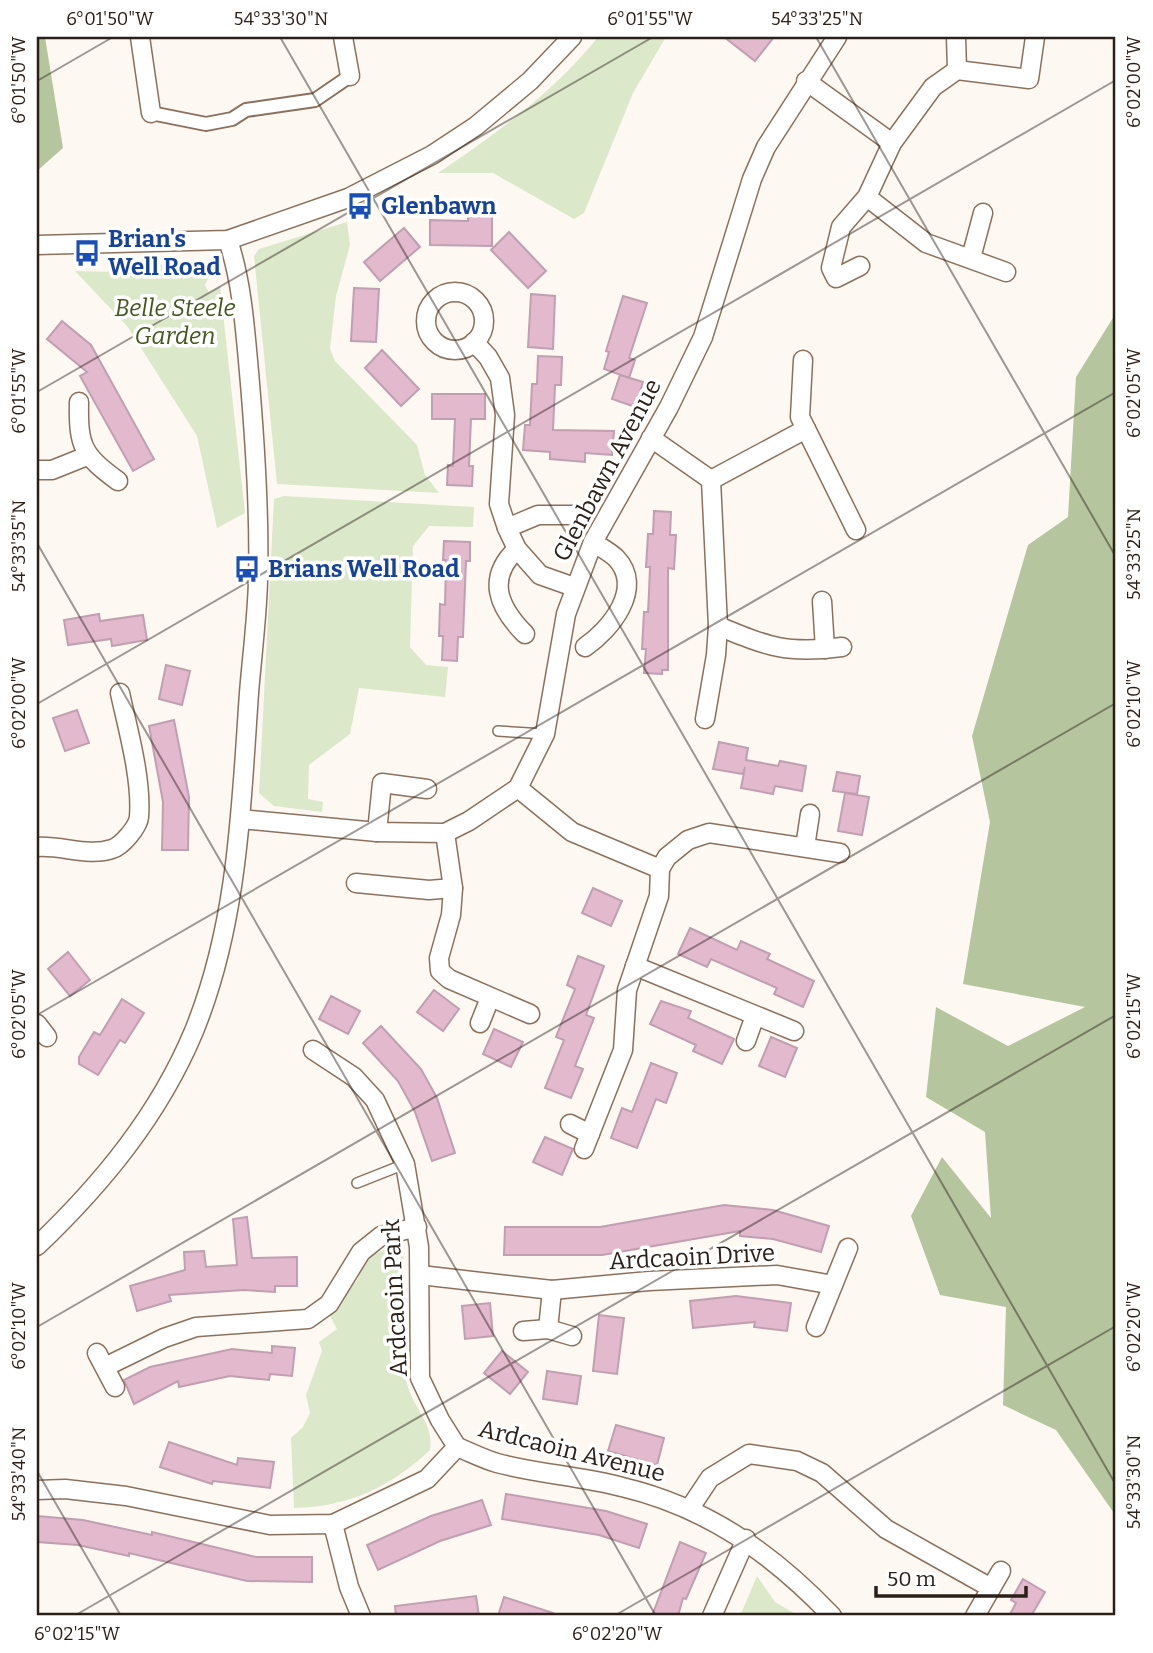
<svg xmlns="http://www.w3.org/2000/svg" width="1153" height="1653" font-family="Bitter,serif">
<style>
.green{fill:#dce8ca}
.forest{fill:#b5c59e}
.building{fill:#e3b9ce;stroke:#c09fb0;stroke-width:2}
.lines{fill:none;stroke-linecap:round;stroke-linejoin:round}
.service-casing{stroke:#8b715d;stroke-width:12}
.pedestrian-casing{stroke:#8b715d;stroke-width:16}
.minor-casing{stroke:#8b715d;stroke-width:21}
.service{stroke:#fff;stroke-width:9}
.pedestrian{stroke:#fff;stroke-width:12}
.minor{stroke:#fff;stroke-width:18}
.ticks{fill:none;stroke:#2b2018;stroke-width:2;stroke-opacity:0.45}
.labels{text-anchor:middle;dominant-baseline:central;stroke-width:7;stroke-linejoin:round;paint-order:stroke}
.transit-label{font-size:24px;font-weight:bold;fill:#164399;stroke:#fff;text-anchor:start}
.park-label{font-size:24px;font-style:italic;fill:#44571d;stroke:#fff}
.street-label{font-size:24px;fill:#2b2018;stroke:#fff}
.neatline{fill:none;stroke:#2b2018;stroke-width:2.5}
.ticks-label{font-size:18px;text-anchor:middle;fill:#2b2018}
</style>
<rect width="100%" height="100%" fill="#fef8f3"/>
<g class="green">
<path d="M598 37H666L633 93 584 213 574 219 493 173H438C497 133 553 93 598 37Z"/>
<polygon points="347,222 350,245 336,296 330,349 335,361 417,445 425,475 439,493 277,484 254,256 259,249"/>
<polygon points="139,263 208,269 209,277 205,285 209,293 220,286 245,513 217,528 197,436 127,326 75,271 117,272"/>
<polygon points="284,496 474,507 473,527 429,526 413,546 410,647 426,665 448,667 445,697 359,688 350,734 309,765 308,799 323,802 322,812 274,806 259,793 274,499"/>
<path d="M390 1247 397 1249 404 1258C404 1297 396 1353 409 1390 417 1412 434 1426 430 1450 391 1487 348 1507 294 1508L291 1438 303 1427 310 1413 306 1395 322 1351 319 1342 337 1329 329 1314 358 1279 363 1260Z"/>
<polygon points="757,1576 775,1602 799,1616 740,1616"/>
</g>
<g class="forest">
<polygon points="37,37 45,37 63,148 37,171"/>
<polygon points="1116,313 1116,1516 1056,1430 1003,1405 1006,1307 940,1295 911,1216 942,1157 991,1218 985,1132 926,1097 936,1007 1008,1046 1085,1007 963,984 990,822 972,736 1028,545 1068,517 1076,377"/>
</g>
<g class="building">
<polygon points="724,37 774,37 755,61"/>
<polygon points="468,213 492,213 492,246 430,245 430,220 468,221"/>
<polygon points="404,228 420,247 380,281 364,262"/>
<polygon points="509,232 546,271 528,288 491,250"/>
<polygon points="354,288 379,289 376,342 351,341"/>
<polygon points="531,294 555,296 553,349 528,347"/>
<polygon points="623,296 647,303 629,358 635,360 629,378 604,369 609,352 606,351"/>
<polygon points="62,321 91,345 154,459 133,471 80,376 87,372 47,339"/>
<polygon points="382,350 419,389 401,406 365,368"/>
<polygon points="538,356 562,357 561,385 555,385 553,430 614,431 612,455 585,453 585,462 550,459 550,452 523,450 525,425 530,425 532,384 537,384"/>
<polygon points="620,375 643,382 635,407 612,399"/>
<polygon points="432,394 485,394 485,419 471,419 469,466 473,466 472,486 447,485 448,465 453,466 455,419 432,419"/>
<polygon points="654,511 671,512 670,535 676,535 674,569 668,568 668,670 662,670 662,674 644,673 646,649 642,649 644,612 648,612 649,592 650,567 646,567 648,534 653,534"/>
<polygon points="444,541 470,542 470,561 466,561 463,637 458,637 457,661 442,660 443,636 439,636 440,604 445,605 446,560 443,560"/>
<polygon points="99,614 100,621 143,615 147,640 112,646 111,639 68,645 64,620"/>
<polygon points="166,665 190,671 182,705 159,699"/>
<polygon points="77,710 89,743 65,751 53,718"/>
<polygon points="174,720 189,797 188,850 162,850 163,802 149,726"/>
<polygon points="719,742 748,748 746,760 778,766 780,761 806,766 802,791 775,786 773,794 741,788 745,767 743,774 713,769"/>
<polygon points="837,772 860,776 857,794 833,791"/>
<polygon points="845,793 869,797 862,835 838,831"/>
<polygon points="593,888 622,901 611,926 582,913"/>
<polygon points="690,928 737,950 741,941 770,954 767,959 814,981 803,1007 774,994 777,988 711,959 707,967 678,954"/>
<polygon points="68,952 90,980 70,996 48,969"/>
<polygon points="578,956 604,966 586,1015 594,1018 575,1066 583,1069 571,1098 545,1088 564,1040 556,1037 575,989 567,985"/>
<polygon points="434,990 459,1009 443,1031 417,1012"/>
<polygon points="331,996 360,1011 348,1034 319,1019"/>
<polygon points="122,999 144,1013 125,1043 120,1040 98,1075 79,1064 79,1057 94,1032 100,1035"/>
<polygon points="661,1001 691,1011 688,1018 734,1039 722,1064 693,1051 696,1045 650,1024"/>
<polygon points="381,1026 421,1069 437,1098 455,1153 432,1161 415,1112 398,1081 363,1043"/>
<polygon points="494,1029 523,1042 511,1067 483,1054"/>
<polygon points="771,1037 797,1048 785,1077 759,1066"/>
<polygon points="651,1063 677,1073 666,1103 656,1099 637,1148 611,1138 622,1108 632,1112"/>
<polygon points="545,1137 573,1149 562,1175 533,1162"/>
<polygon points="724,1205 773,1210 829,1226 821,1252 773,1239 740,1236 740,1231 602,1255 504,1255 505,1227 600,1227"/>
<polygon points="247,1217 252,1258 297,1257 297,1286 275,1286 275,1292 244,1290 169,1295 171,1301 137,1311 130,1286 185,1270 184,1252 204,1251 206,1267 237,1265 233,1219"/>
<polygon points="736,1296 791,1303 787,1331 754,1327 755,1322 693,1328 690,1301"/>
<polygon points="490,1303 493,1336 465,1339 462,1306"/>
<polygon points="599,1315 624,1318 617,1374 593,1371"/>
<polygon points="272,1346 295,1348 292,1376 270,1374 269,1380 230,1376 179,1387 178,1381 134,1404 124,1380 150,1367 232,1349 272,1353"/>
<polygon points="502,1351 528,1372 510,1394 484,1373"/>
<polygon points="547,1371 581,1376 577,1404 543,1399"/>
<polygon points="616,1425 664,1438 657,1465 608,1451"/>
<polygon points="169,1442 237,1465 238,1458 274,1462 270,1488 213,1481 212,1484 160,1467"/>
<polygon points="506,1494 606,1511 647,1524 639,1548 599,1535 502,1519"/>
<polygon points="482,1500 491,1525 440,1541 378,1570 367,1545 431,1516"/>
<polygon points="37,1516 83,1520 152,1535 152,1532 256,1557 312,1557 312,1582 247,1581 129,1553 129,1556 78,1545 37,1542"/>
<polygon points="680,1542 706,1553 686,1599 683,1598 678,1616 652,1616"/>
<polygon points="1023,1579 1045,1592 1031,1616 1009,1616 1016,1603 1011,1600"/>
<polygon points="476,1596 479,1616 396,1616 395,1606"/>
<polygon points="504,1597 553,1613 553,1616 498,1616"/>
</g>
<g class="lines">
<defs>
<g id="service">
<polyline points="498,731 545,734"/>
<polyline points="357,1183 405,1164"/>
</g>
<polyline id="pedestrian" points="151,113 206,124 232,119 246,110 315,100 350,76"/>
<g id="minor">
<polyline points="140,37 151,113"/>
<polyline points="343,37 350,76"/>
<polyline points="956,37 957,70"/>
<polyline points="806,81 892,143"/>
<polyline points="867,197 926,243 1006,272"/>
<polyline points="37,245 228,240 348,198 432,155 476,126 530,81 572,37"/>
<polyline points="971,258 983,213"/>
<polyline points="860,266 836,278 831,268 841,227 867,197 892,143 933,87 957,70 1029,79 1035,37"/>
<circle cx="455" cy="321" r="29"/>
<polyline points="474,342 488,357 500,378 505,415 499,504 507,528 517,549 540,575 574,587"/>
<polyline points="803,360 800,417 806,429"/>
<path d="M79 402C78 447 83 455 118 481"/>
<polyline points="651,438 711,480 718,626 716,655 705,719"/>
<polyline points="37,470 52,470 87,456"/>
<polyline points="711,480 806,429 856,530"/>
<polyline points="507,528 538,515 574,515"/>
<path d="M517 549C486 578 498 607 525 634"/>
<polyline points="822,601 825,649"/>
<path d="M718 626C769 647 786 654 842 647"/>
<path d="M585 647C610 630 645 588 616 558 610 552 600 547 593 542"/>
<polyline points="518,788 572,832 660,869"/>
<polyline points="241,819 377,832 445,833 469,821 518,788 545,734 566,614 593,542 669,407 703,337 752,179 766,147 837,37"/>
<polyline points="377,832 382,783 427,789"/>
<polyline points="445,833 453,888 451,915 439,958 440,971 449,979 530,1014"/>
<path d="M37 847C62 845 88 857 112 849 122 846 138 827 139 817 142 779 128 730 120 693"/>
<polyline points="805,847 810,814"/>
<polyline points="356,883 429,890 453,888"/>
<polyline points="635,966 794,1031"/>
<polyline points="480,1023 490,998"/>
<polyline points="37,1024 47,1037"/>
<polyline points="746,1041 755,1016"/>
<polyline points="313,1050 354,1077 375,1100 405,1164 419,1247 420,1378 440,1420 457,1447"/>
<polyline points="570,1124 590,1134"/>
<polyline points="584,1149 623,1050 627,990 659,896 660,869 667,857 688,840 709,833 840,853"/>
<path d="M37 1246C102 1184 159 1115 194 1031 238 923 241 808 249 693 252 656 257 618 258 581 260 511 255 441 249 372 245 328 242 282 228 240"/>
<polyline points="420,1275 552,1290 649,1281 777,1275 833,1285"/>
<polyline points="816,1327 848,1248"/>
<polyline points="548,1329 552,1290"/>
<polyline points="523,1331 548,1329 572,1336"/>
<polyline points="97,1353 115,1387"/>
<polyline points="105,1367 164,1338 196,1327 308,1319 329,1304 361,1252 381,1236 417,1227"/>
<path d="M457 1447C470 1452 483 1459 497 1463 538 1474 581 1476 622 1487 707 1507 773 1554 832 1616"/>
<polyline points="37,1490 65,1489 126,1496 270,1525 333,1524 427,1479 457,1447"/>
<polyline points="690,1508 710,1478 749,1454 797,1461 822,1473 886,1529 991,1588"/>
<polyline points="333,1524 349,1587 361,1616"/>
<polyline points="712,1616 746,1539"/>
<polyline points="975,1616 1001,1571"/>
</g>
</defs>
<use href="#service" class="service-casing"/>
<use href="#pedestrian" class="pedestrian-casing"/>
<use href="#minor" class="minor-casing"/>
<use href="#service" class="service"/>
<use href="#pedestrian" class="pedestrian"/>
<use href="#minor" class="minor"/>
</g>
<path class="ticks" d="M280 37 1116 1485M816 37 1116 557M37 81 113 37M37 392 653 37M37 543 656 1616M37 704 1116 80M37 1015 1116 392M37 1327 1116 703M37 1471 121 1616M74 1616 1116 1015M614 1616 1116 1326"/>
<defs>
<symbol id="bus-bare" viewBox="-9 -9 18 18"><path d="M-5-6H5V4H4V6H2V4H-2V6H-4V4H-5ZM-3.5-4V0h7V-4ZM-3.5 1.2v1.5H-2V1.2ZM2 1.2v1.5H3.5V1.2Z" fill="#1a4fb4" stroke="#fff" stroke-width="2.5" paint-order="stroke"/></symbol>
</defs>
<g fill-rule="evenodd">
<use href="#bus-bare" x="341" y="187" width="38" height="38"/>
<use href="#bus-bare" x="68" y="234" width="38" height="38"/>
<use href="#bus-bare" x="228" y="550" width="38" height="38"/>
</g>
<g class="labels">
<g class="transit-label">
<text x="381" y="206">Glenbawn</text>
<text x="108" y="239">Brian's<tspan x="108" dy="28">Well Road</tspan></text>
<text x="268" y="569">Brians Well Road</text>
</g>
<g class="park-label">
<text x="175" y="308">Belle Steele<tspan x="175" dy="28">Garden</tspan></text>
</g>
<g class="street-label">
<text transform="translate(607 470) rotate(-62)">Glenbawn Avenue</text>
<text transform="translate(692 1257) rotate(-3)">Ardcaoin Drive</text>
<text transform="translate(395 1298) rotate(-93)">Ardcaoin Park</text>
<text transform="translate(572 1451) rotate(14)">Ardcaoin Avenue</text>
</g>
</g>
<rect width="1153" height="1653" fill="none" stroke="#ffffff" stroke-width="77"/>
<path d="M876 1586v10h150v-10" fill="none" stroke="#2b2018" stroke-width="3.5"/>
<text x="887" y="1586" font-size="21" fill="#2b2018" stroke="#ffffff" stroke-width="5" paint-order="stroke">50 m</text>
<rect x="38" y="38" width="1076" height="1576" class="neatline"/>
<g class="ticks-label">
<text x="110" y="25">6°01'50"W</text>
<text x="281" y="25">54°33'30"N</text>
<text x="650" y="25">6°01'55"W</text>
<text x="817" y="25">54°33'25"N</text>
<text transform="translate(19 80) rotate(-90)" y="6">6°01'50"W</text>
<text transform="translate(1134 82) rotate(-90)" y="6">6°02'00"W</text>
<text transform="translate(19 391) rotate(-90)" y="6">6°01'55"W</text>
<text transform="translate(1134 393) rotate(-90)" y="6">6°02'05"W</text>
<text transform="translate(19 546) rotate(-90)" y="6">54°33'35"N</text>
<text transform="translate(1134 554) rotate(-90)" y="6">54°33'25"N</text>
<text transform="translate(19 703) rotate(-90)" y="6">6°02'00"W</text>
<text transform="translate(1134 704) rotate(-90)" y="6">6°02'10"W</text>
<text transform="translate(19 1014) rotate(-90)" y="6">6°02'05"W</text>
<text transform="translate(1134 1016) rotate(-90)" y="6">6°02'15"W</text>
<text transform="translate(19 1326) rotate(-90)" y="6">6°02'10"W</text>
<text transform="translate(1134 1327) rotate(-90)" y="6">6°02'20"W</text>
<text transform="translate(19 1474) rotate(-90)" y="6">54°33'40"N</text>
<text transform="translate(1134 1482) rotate(-90)" y="6">54°33'30"N</text>
<text x="77" y="1640">6°02'15"W</text>
<text x="617" y="1640">6°02'20"W</text>
</g>
</svg>
